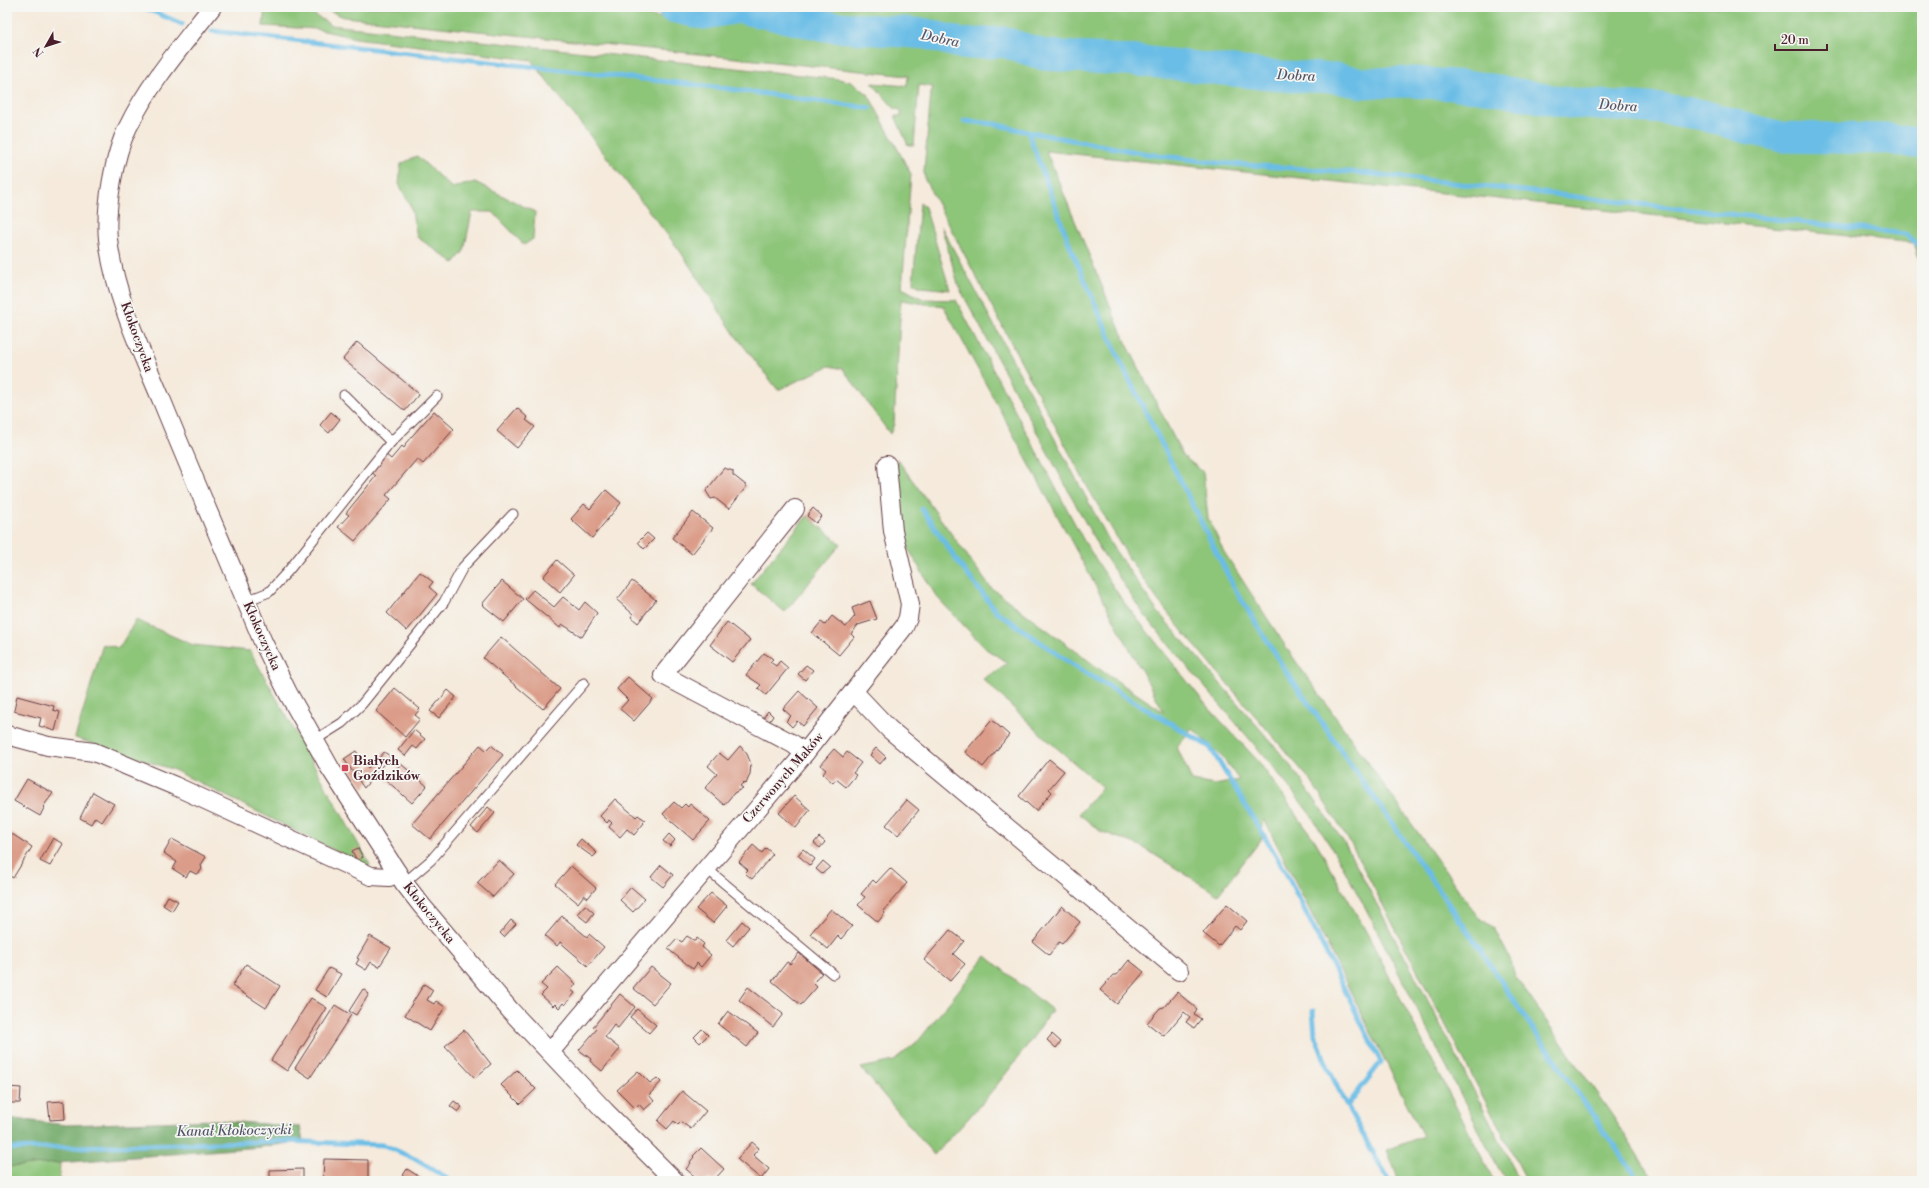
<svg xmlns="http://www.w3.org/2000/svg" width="1929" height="1188" font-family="'Libre Bodoni',serif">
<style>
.green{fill:#8dc579;stroke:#6c7252;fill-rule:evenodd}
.forest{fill:#72aa69;stroke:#5e644a}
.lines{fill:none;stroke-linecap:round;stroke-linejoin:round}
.stream{stroke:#6abde6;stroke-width:5}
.river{stroke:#6abde6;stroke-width:31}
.building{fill:#db9d89}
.lane-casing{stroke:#643d45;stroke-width:11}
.street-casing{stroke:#643d45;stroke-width:20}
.lane{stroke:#fff;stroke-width:9}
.street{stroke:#fff;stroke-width:18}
.poi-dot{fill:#d1495b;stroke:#f6f6f2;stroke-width:1.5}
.labels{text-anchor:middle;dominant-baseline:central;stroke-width:3.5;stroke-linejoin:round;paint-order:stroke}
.street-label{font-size:13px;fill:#4a1f2b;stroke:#f6f6f2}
.poi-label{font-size:13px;font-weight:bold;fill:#4a1f2b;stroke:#f6f6f2;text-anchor:start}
.water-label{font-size:14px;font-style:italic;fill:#55566c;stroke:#f6f6f2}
</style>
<rect width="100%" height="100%" fill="#f6f6f2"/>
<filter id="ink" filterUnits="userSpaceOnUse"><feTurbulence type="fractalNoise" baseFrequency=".025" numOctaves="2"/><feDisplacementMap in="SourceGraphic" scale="8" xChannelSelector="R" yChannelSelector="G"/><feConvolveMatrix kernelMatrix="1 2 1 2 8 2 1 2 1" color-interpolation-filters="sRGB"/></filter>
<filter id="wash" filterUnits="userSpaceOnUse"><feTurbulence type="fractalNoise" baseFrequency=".012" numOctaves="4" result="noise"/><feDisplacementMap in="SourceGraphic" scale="16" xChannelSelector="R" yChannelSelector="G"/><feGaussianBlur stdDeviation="0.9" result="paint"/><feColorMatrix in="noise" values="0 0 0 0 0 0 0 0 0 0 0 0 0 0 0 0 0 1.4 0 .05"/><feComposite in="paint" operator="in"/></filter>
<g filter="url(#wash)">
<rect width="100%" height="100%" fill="#f5eadb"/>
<g class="green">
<path d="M265 7H306L315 15 331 25 839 79 851 82 868 94 911 174 902 288 923 299 956 300 1084 541 1122 600 1207 706 1259 762 1316 842 1368 935 1494 1181H1399L1387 1150 1423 1136 1264 819 1261 840 1218 895 1141 846 1100 831 1079 814 1102 787 1043 736 983 679 1008 663 986 649 936 596 906 545 893 489 897 459 990 587 1105 673 1164 712 944 307 901 300 894 424 890 434 843 369 829 366 778 390 735 335 680 251 531 60 355 38 316 29 263 26ZM1192 728 1223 758 1239 780 1215 785 1192 781 1177 747Z"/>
<polygon points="321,7 593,7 702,24 754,22 866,38 921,41 967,49 1013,50 1053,61 1187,69 1266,80 1330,85 1386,88 1411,87 1476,91 1561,105 1684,118 1720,124 1774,139 1812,139 1922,150 1922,268 1914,243 1046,151 1121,332 1183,456 1203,472 1208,518 1224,552 1290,653 1478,917 1494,928 1510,959 1515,976 1614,1118 1654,1181 1527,1181 1351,844 1311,781 1184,633 1157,599 1130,560 1088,488 925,180 924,171 931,93 933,87 919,85 914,145 908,145 895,116 901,116 901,110 895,109 872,83 907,86 908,76 344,17"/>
<polygon points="751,7 1922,7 1922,140 1863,135 1790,134 1755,129 1719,117 1683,109 1568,102 1459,81 1366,82 1093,54 1059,55 1023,39 996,35 967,37 952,33 931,25 908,27"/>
<polygon points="417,156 452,188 475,182 535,212 533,239 524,245 493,212 472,212 464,251 454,263 417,237 411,207 399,184 401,164"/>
<polygon points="920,203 925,207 950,290 921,287 913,283"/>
<polygon points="941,226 1112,546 1157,611 1273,744 1297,774 1345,844 1426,997 1520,1181 1505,1181 1366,909 1338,858 1310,814 1271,764 1173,650 1140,609 1098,546 959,287"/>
<polygon points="807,516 841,544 785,612 751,584"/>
<polygon points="136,620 193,645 250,651 370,865 368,867 174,770 75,738 103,644 119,648"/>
<path d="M986 956 1052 1010C1015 1065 980 1108 934 1155L861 1068 894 1061 919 1040Z"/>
<polygon points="1922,1108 1922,1144 1919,1141 1916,1122 1920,1109"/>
<polygon points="60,1162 59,1181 7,1181 7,1167"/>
</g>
<polygon class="forest" points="7,1118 66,1125 215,1120 300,1127 303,1141 261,1147 7,1167"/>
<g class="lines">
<g class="stream">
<polyline points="143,7 182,24"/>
<polyline points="212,31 715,87 870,108"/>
<polyline points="964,121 995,124 1028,132"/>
<polyline points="922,509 960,565 996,611 1073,665 1210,747 1284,869 1381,1062 1347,1106 1389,1181"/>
<polyline points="1313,1011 1315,1035 1328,1068 1347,1106"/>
<polyline points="7,1149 283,1141 384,1145 415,1159 452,1181"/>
<polyline points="1639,1181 1522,1013 1480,949 1285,670 1235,589 1121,363 1072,251 1028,132 1148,154 1219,163 1363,173 1906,234 1922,248"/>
</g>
<polyline class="river" points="672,7 704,14 739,8 826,26 927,34 963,44 1004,42 1044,55 1140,61 1280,76 1336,78 1362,83 1412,82 1480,87 1569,103 1665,109 1703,115 1742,127 1782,137 1887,139 1922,144"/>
</g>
<g id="blocks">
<g class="building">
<polygon points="357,342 419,394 405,411 343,359"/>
<polygon points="517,408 528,418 526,420 535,427 517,448 497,431"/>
<polygon points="434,411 454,429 423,464 417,459 386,495 391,499 355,541 338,527 349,515 346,513 376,476 370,471 385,454 391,459 402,446 404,448 406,445 405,444"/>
<polygon points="331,412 340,419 329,433 320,425"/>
<polygon points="724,468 733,471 733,475 747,486 729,509 715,498 711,499 706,491"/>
<polygon points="606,490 621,503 592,538 571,519 584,504 590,509"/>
<polygon points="813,508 822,516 816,523 807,516"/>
<polygon points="693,512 713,528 692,554 672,538"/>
<polygon points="647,533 654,539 644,549 638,542"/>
<polygon points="557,560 574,575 560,592 543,577"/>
<polygon points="420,572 433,582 429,587 437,594 407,631 387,613"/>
<polygon points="502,581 523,599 504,622 484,606 483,603"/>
<polygon points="632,581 656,600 638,623 631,617 633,614 617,600"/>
<polygon points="533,590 554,607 563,597 579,610 585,602 597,613 582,637 562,624 560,628 525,599"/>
<polygon points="870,601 877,619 858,625 851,634 854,637 839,655 812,633 821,622 825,625 832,616 846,627 855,616 852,608"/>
<polygon points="727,622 750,640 732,662 710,645"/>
<polygon points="501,637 560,689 543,709 483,658"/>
<polygon points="764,653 773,659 770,662 776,666 780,661 788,668 766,695 758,688 761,685 746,675"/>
<polygon points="806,665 813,670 805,680 798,674"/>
<polygon points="628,677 653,699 634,721 620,709 628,700 617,689"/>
<polygon points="395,688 420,709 415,715 420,719 405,737 376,711"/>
<polygon points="448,690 456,697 439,718 430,711"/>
<polygon points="799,691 818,708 803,726 797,721 792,727 786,721 791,716 783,709"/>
<polygon points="17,696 54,706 53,710 60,712 55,731 39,726 41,718 14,711"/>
<polygon points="768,711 773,716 769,722 763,718"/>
<polygon points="992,720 1009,735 983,767 965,752"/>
<polygon points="414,730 425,739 417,749 413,746 405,756 398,750"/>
<polygon points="480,745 486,750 491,745 503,755 430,839 412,824"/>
<polygon points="740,746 747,754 751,764 750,774 746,784 744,782 740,786 743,788 734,793 724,805 705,788 717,774 708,766 719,753 728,760"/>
<polygon points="876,748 886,757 880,764 870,755"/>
<polygon points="834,749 843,757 847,752 861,763 853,773 856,775 846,787 836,779 833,783 823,774 826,770 820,765"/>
<polygon points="356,751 368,768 374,762 375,763 384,752 390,756 364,788 344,759"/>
<polygon points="1049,759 1064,771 1049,789 1052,792 1036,811 1019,796"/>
<polygon points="401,764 427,786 412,803 386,780"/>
<polygon points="27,779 53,793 43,807 44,808 40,816 14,801"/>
<polygon points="93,792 114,804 102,822 95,817 91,824 80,818"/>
<polygon points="794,796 810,810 796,828 779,813"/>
<polygon points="615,799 636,817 638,815 645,820 643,822 644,823 634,835 627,829 620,837 609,827 612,823 609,820 607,823 600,816"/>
<polygon points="907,800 919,810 898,835 886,825"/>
<polygon points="674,802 681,808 685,804 688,807 690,804 710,821 693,840 663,814"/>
<polygon points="488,807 495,813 478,833 471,827"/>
<polygon points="12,834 32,847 13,878 7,874 7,843"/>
<polygon points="669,834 675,840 670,846 663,841"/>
<polygon points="819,837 825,842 820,848 814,843"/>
<polygon points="53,838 63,844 50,866 40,861"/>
<polygon points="172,839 206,857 201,865 202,869 199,873 196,874 190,871 186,877 173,869 177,862 164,853"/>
<polygon points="581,839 597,853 593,857 576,845"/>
<polygon points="753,845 762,853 766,848 773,854 752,879 745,873 748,870 739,862"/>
<polygon points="358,848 363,857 357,861 352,851"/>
<polygon points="803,849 815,859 810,866 798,855"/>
<polygon points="499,860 514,874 493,897 477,883"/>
<polygon points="823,861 830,867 822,874 816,869"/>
<polygon points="661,865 673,875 663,887 651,877"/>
<polygon points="571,866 596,888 588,898 584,895 578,903 555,884"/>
<polygon points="890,868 907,883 883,911 885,913 878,922 858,905 865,897 861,894 873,880 876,883"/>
<polygon points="631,887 645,899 633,912 620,900"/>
<polygon points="711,893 727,906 713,923 696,909"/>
<polygon points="168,896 178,901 172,911 163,905"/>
<polygon points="1227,904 1247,921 1240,930 1235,926 1219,946 1203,933"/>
<polygon points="585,905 594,913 587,922 577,914"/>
<polygon points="1062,906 1080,922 1062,944 1059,942 1049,955 1033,942"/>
<polygon points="831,909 852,926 841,939 838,936 828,949 810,934"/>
<polygon points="562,916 587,937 589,934 604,947 588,966 560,942 557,946 545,936"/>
<polygon points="511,920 516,924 504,937 500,933"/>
<polygon points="742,921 749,927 733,946 726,940"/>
<polygon points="950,930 964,941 953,954 965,964 950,981 924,960"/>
<polygon points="370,936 391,948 379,967 371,962 366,970 356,964 359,959 357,958"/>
<polygon points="687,936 695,941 697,938 704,944 702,947 711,955 701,967 697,963 693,969 668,949 677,939 682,942"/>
<polygon points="799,953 822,973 813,983 817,987 801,1005 772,981 787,962 790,964"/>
<polygon points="1129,960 1144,972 1117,1004 1100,990 1113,975 1117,975"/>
<polygon points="246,964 280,986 266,1008 232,986"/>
<polygon points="558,967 576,984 571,990 575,993 565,1005 563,1003 559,1008 555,1004 553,1006 541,995 547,989 541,984"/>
<polygon points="651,967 671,983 653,1004 633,988"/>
<polygon points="329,968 341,974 327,997 315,990"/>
<polygon points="424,984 433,990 427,1000 434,1004 436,1001 445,1007 430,1031 405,1015"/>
<polygon points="748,987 783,1014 773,1027 739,1000"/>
<polygon points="363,989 369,994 356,1015 349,1011"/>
<polygon points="1177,992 1197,1009 1194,1014 1201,1019 1194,1028 1186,1022 1190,1017 1184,1012 1164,1036 1147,1023 1160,1008 1164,1007"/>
<polygon points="620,994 635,1007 618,1028 614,1025 605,1037 620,1049 602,1071 590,1061 591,1059 579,1050 596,1030 593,1027"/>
<polygon points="311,998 327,1008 287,1071 271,1060"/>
<polygon points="335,1005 351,1015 310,1078 295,1068"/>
<polygon points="637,1009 656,1025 649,1033 630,1017"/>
<polygon points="728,1011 758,1033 747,1047 718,1024"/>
<polygon points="702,1029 708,1035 700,1043 694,1037"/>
<polygon points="464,1030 491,1064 475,1078 445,1046"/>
<polygon points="1052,1034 1061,1042 1056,1048 1047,1040"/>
<polygon points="517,1070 536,1089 520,1104 501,1085"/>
<polygon points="638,1071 650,1083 657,1078 661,1082 649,1095 654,1101 644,1110 639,1104 635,1108 617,1090"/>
<polygon points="7,1087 21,1088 20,1103 7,1103"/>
<polygon points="682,1091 706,1111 691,1129 681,1122 678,1125 674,1121 667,1129 658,1121"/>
<polygon points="64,1101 65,1119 50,1120 48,1102"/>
<polygon points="454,1101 462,1107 458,1112 450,1106"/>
<polygon points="752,1142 759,1148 753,1155 769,1169 761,1179 737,1159"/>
<polygon points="701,1148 724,1169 713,1181 709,1179 707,1181 700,1181 686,1169 691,1163 690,1162 694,1157 693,1156"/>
<polygon points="324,1159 368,1160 368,1181 323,1181"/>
<polygon points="303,1169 303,1181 270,1181 270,1170"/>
<polygon points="407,1169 426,1181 401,1181 400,1180"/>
</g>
</g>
</g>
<g filter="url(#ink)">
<use href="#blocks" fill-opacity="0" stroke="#643d45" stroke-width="1"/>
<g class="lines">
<defs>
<g id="lane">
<polyline points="391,442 437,396"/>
<polyline points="246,601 269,592 289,570 391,442 344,395"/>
<polyline points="315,740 342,723 362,704 444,602 463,567 513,514"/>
<polyline points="706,868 833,974"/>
<polyline points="404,883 431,860 584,683"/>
</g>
<g id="street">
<path d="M212 7C184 43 148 85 128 127 114 155 105 208 108 239 114 294 141 351 162 401 195 482 230 562 263 642L288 693 330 768 404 883 422 906 510 1010 605 1111 675 1181"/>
<polyline points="795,509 663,675 793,744 805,753"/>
<polyline points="854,692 889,729 1179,971"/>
<polyline points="7,735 48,746 94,752 175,786 371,876 389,877 397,872"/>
<polyline points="550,1052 805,753 904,627 908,618 910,604 893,531 887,465"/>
</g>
</defs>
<use href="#lane" class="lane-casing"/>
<use href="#street" class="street-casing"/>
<use href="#lane" class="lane"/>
<use href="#street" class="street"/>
</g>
</g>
<rect class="poi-dot" x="341" y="764" width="8" height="8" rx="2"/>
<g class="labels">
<g class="street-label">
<text transform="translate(137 337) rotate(70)">Kłokoczycka</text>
<text transform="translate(262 636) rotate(66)">Kłokoczycka</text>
<text transform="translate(783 778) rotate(-49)">Czerwonych Maków</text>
<text transform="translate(429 913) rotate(51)">Kłokoczycka</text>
</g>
<g class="poi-label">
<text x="353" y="761">Białych<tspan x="353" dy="15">Goździków</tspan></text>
</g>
<g class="water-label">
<text transform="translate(940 39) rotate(12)">Dobra</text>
<text transform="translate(1296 76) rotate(3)">Dobra</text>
<text transform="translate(1618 106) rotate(4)">Dobra</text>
<text transform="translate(234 1131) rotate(-1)">Kanał Kłokoczycki</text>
</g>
</g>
<rect width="1929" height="1188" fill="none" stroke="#f6f6f2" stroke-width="24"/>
<g transform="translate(46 46) rotate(231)" stroke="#f6f6f2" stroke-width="3" paint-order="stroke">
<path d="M0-3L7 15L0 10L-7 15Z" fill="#4a1f2b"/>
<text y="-6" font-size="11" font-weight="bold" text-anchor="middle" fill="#4a1f2b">N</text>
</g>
<path d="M1775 44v6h52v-6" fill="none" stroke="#4a1f2b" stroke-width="2"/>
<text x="1781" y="44" font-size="12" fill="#4a1f2b" stroke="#f6f6f2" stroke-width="3" paint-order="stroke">20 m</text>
</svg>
